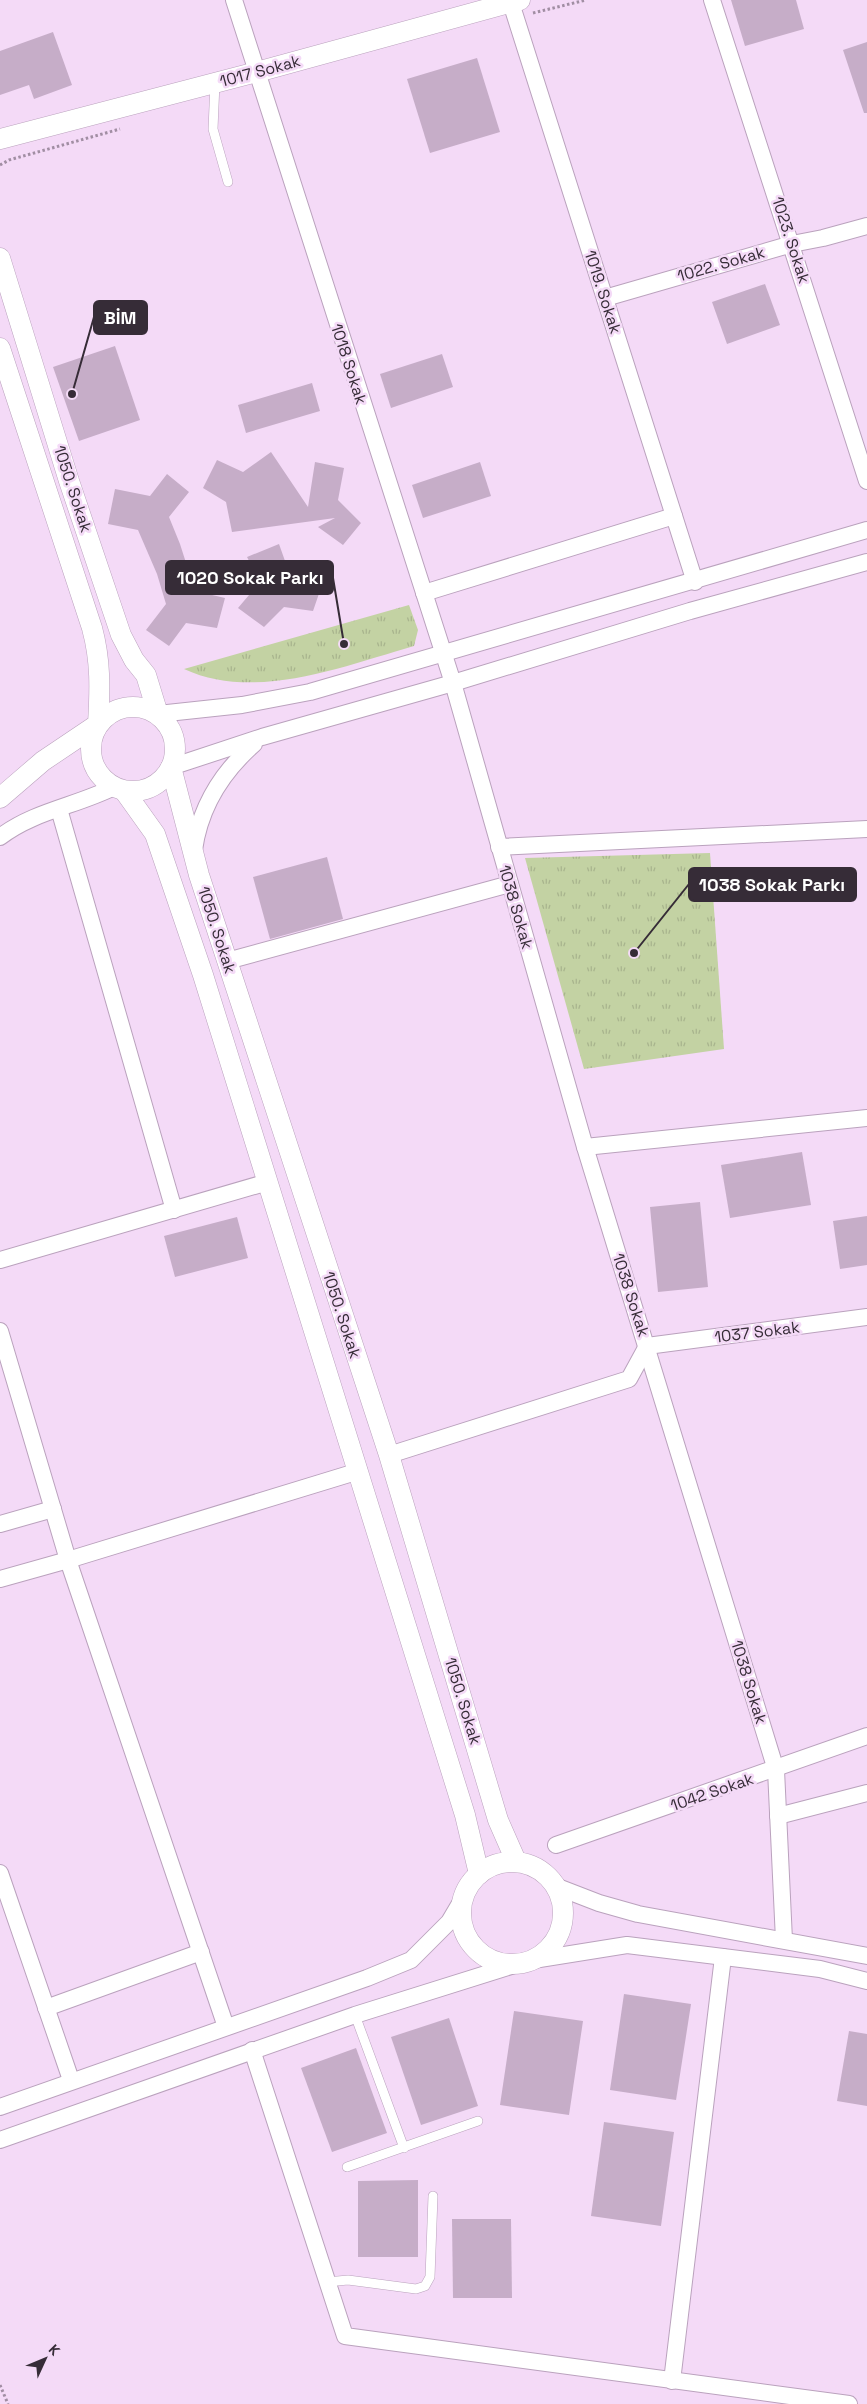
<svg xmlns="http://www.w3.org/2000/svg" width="867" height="2404" font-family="'Space Grotesk',sans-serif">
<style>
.park{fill:url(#park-tufts)}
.building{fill:#c6adc8}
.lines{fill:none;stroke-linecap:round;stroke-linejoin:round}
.service-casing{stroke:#baa2bd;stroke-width:10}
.minor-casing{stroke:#baa2bd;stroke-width:18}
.tertiary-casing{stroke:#baa2bd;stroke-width:21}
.path{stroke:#a18ea3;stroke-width:3;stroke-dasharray:2.5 2.5;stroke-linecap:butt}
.service{stroke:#fff;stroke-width:9}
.minor{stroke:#fff;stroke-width:16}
.tertiary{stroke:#fff;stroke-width:20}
.labels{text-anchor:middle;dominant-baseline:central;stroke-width:5;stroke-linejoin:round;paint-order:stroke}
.street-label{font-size:16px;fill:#362c37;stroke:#f4daf7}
.leader{fill:none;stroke:#362c37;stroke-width:2}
.callout-dot{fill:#362c37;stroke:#f4daf7;stroke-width:2}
.callout{fill:#362c37;stroke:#362c37;stroke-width:2}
.callout-label{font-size:18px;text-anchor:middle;font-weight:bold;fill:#fff}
</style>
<defs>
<pattern id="park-tufts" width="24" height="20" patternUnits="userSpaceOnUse" patternTransform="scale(1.25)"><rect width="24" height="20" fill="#c3d2a3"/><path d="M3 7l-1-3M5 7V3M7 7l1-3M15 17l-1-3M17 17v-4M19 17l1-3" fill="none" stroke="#a8b48d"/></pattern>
</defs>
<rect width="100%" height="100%" fill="#f4daf7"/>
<g class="park">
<path d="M409 605 418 630 414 646C344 666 255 702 184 669Z"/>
<polygon points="710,853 724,1049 584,1069 525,858"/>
</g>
<g class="building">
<polygon points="731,0 796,0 804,29 745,46"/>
<polygon points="53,32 72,85 34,99 29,85 0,95 0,51"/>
<polygon points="867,42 867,113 864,113 843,50"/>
<polygon points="477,58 500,132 430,153 407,79"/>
<polygon points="765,284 780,325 727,344 712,302"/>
<polygon points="115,346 140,420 79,441 53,367"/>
<polygon points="442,354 453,387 391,408 380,374"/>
<polygon points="312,383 320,411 246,433 238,405"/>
<polygon points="271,452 308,507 315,462 344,468 338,500 361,523 343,545 318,527 335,518 232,532 226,502 203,488 217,460 243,472"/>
<polygon points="480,462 491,496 423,518 412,485"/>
<polygon points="167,474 189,492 169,517 180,544 195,591 225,598 217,628 186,623 169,646 146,630 166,604 157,574 138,530 108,524 115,489 150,496"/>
<polygon points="279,544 290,575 323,582 313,611 284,607 264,627 238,608 260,582 247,557"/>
<polygon points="327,857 343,919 270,939 253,877"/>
<polygon points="802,1152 811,1205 730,1218 721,1165"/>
<polygon points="700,1202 708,1287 658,1292 650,1207"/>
<polygon points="867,1216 867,1265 840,1269 833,1221"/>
<polygon points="237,1217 248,1258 175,1277 164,1236"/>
<polygon points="624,1994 691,2004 676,2100 610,2090"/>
<polygon points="514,2011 583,2021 569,2115 500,2105"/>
<polygon points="449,2018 478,2106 421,2125 391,2037"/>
<polygon points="849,2031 867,2034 867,2106 837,2101"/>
<polygon points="356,2048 387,2133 332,2152 301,2068"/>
<polygon points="604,2122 674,2132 661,2226 591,2216"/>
<polygon points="418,2180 418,2257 358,2257 358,2181"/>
<polygon points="452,2219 511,2219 512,2298 453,2298"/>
</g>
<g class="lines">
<defs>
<g id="service">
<polyline points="215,83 213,129 228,182"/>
<polyline points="355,2015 404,2148"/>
<polyline points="347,2167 478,2121"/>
<polyline points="327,2282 348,2280 416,2289 425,2286 430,2277 433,2196"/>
</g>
<g id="minor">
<polyline points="234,0 453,683 585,1147 776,1770 784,1940"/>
<polyline points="712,0 867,481"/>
<polyline points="511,3 695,582"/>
<polyline points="605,298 792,244 823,238 867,226"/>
<polyline points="424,593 674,516"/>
<polyline points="158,714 242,705 310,692 867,530"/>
<polyline points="171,767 262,737 453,683 690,611 867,562"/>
<polyline points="59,809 174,1210"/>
<path d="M0 837C34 811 76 806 114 787"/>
<polyline points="499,847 867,829"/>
<path d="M194 850C200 807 221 773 254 744"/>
<polyline points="227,961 510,884"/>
<polyline points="585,1147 867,1118"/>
<polyline points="0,1260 268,1182"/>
<polyline points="0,1331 68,1560 226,2027"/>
<polyline points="647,1346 867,1317"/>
<polyline points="389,1455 629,1379 647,1346"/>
<polyline points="0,1524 53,1509"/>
<polyline points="0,1579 68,1560 359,1471"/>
<polyline points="778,1816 867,1793"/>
<polyline points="556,1845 867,1736"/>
<polyline points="0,1873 71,2080"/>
<polyline points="555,1886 599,1903 638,1914 867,1956"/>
<polyline points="46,2008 201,1952"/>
<polyline points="252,2050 345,2336 849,2404"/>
<polyline points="0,2107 367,1978 411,1960 449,1922 462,1900"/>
<polyline points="0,2140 355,2015 527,1961 627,1945 820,1969 867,1981"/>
<polyline points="672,2381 723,1957"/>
</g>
<g id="tertiary">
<polyline points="0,139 257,72 520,0"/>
<polyline points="0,258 69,481 121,635 134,660 146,675 158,714"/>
<path d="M0 348 92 628C101 661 100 690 98 724L43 761 0 798"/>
<circle cx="133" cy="749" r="42"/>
<polyline points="171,767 199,875 389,1455 498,1820 516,1861"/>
<polyline points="125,792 155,834 203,975 465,1815 479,1874"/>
<circle cx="512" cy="1913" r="51"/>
</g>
</defs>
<use href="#service" class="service-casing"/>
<use href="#minor" class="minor-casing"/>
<use href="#tertiary" class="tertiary-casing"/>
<g class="path">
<polyline points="533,13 586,0"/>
<polyline points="0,165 9,160 120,129"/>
<polyline points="0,2385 8,2404"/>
</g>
<use href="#service" class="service"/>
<use href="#minor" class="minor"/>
<use href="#tertiary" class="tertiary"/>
</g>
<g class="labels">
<g class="street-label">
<text transform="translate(260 71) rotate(-15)">1017 Sokak</text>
<text transform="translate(791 240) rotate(72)">1023. Sokak</text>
<text transform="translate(721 264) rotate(-16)">1022. Sokak</text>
<text transform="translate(603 292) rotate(72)">1019. Sokak</text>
<text transform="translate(349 364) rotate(72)">1018 Sokak</text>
<text transform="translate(73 489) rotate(72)">1050. Sokak</text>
<text transform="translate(516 907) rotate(74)">1038 Sokak</text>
<text transform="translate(217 930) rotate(72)">1050. Sokak</text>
<text transform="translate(631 1295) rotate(72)">1038 Sokak</text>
<text transform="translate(342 1315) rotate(72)">1050. Sokak</text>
<text transform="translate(757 1332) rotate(-7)">1037 Sokak</text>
<text transform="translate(749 1682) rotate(73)">1038 Sokak</text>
<text transform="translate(463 1701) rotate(73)">1050. Sokak</text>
<text transform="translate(712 1792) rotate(-19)">1042 Sokak</text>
</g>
</g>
<path class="leader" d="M72 394L94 317M344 644L333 578M634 953L689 884"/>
<g class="callout-dot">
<circle cx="72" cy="394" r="5"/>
<circle cx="344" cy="644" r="5"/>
<circle cx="634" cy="953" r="5"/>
</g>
<g class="callout">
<rect x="94" y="301" width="53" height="33" rx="5"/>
<rect x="166" y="561" width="167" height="33" rx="5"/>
<rect x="689" y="868" width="167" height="33" rx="5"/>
</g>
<g class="callout-label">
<text x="120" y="324">BİM</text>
<text x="250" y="584">1020 Sokak Parkı</text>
<text x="772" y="891">1038 Sokak Parkı</text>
</g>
<g transform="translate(45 2359) rotate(46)" stroke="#f4daf7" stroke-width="4" paint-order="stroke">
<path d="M0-4L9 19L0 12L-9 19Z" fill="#362c37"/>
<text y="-8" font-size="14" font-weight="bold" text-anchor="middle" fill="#362c37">K</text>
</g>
</svg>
